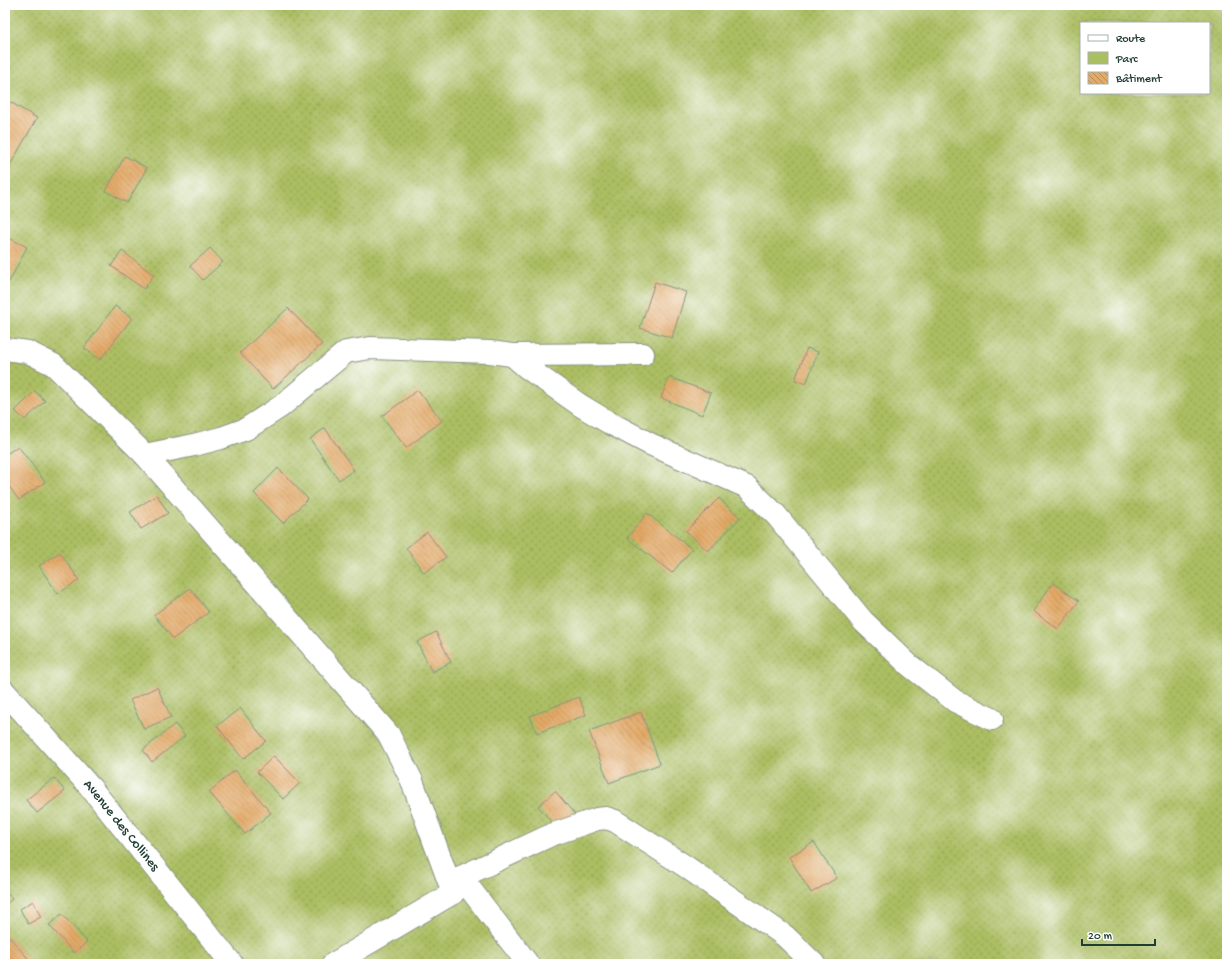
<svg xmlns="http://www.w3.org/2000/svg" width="1232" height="969" font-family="'Gochi Hand',sans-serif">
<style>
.green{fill:url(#green-dots);stroke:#657e4b;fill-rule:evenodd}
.building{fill:url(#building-back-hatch)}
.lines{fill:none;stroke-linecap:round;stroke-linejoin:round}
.street-casing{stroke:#879280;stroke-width:24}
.street{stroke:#fff;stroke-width:22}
.labels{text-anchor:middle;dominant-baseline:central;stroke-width:3;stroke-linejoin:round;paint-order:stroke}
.street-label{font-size:14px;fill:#1f3d34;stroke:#fff}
</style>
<defs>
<pattern id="green-dots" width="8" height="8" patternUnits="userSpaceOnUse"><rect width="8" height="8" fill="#abbe62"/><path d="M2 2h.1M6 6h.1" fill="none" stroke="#8b9c52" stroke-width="1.8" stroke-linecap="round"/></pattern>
<pattern id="building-back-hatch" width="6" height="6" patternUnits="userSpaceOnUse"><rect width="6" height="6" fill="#e3a966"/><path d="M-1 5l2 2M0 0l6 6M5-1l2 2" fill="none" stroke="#b78b55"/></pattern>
</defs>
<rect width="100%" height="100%" fill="#fff"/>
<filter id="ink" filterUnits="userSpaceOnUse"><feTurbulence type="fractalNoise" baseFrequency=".025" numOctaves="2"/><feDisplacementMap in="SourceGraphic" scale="8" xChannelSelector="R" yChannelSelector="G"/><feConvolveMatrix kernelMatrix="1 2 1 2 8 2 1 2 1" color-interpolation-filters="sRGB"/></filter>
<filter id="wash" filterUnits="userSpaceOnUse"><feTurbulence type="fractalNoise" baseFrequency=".012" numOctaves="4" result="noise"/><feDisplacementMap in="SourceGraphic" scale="16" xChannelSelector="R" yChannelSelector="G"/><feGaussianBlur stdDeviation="0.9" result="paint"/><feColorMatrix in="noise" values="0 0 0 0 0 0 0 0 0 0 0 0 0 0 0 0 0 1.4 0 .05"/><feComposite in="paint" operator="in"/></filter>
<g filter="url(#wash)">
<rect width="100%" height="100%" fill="#efe7cb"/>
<path class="green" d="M5 5H1227V964H5ZM1081 23H1209V93H1081Z"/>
<g id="blocks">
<g class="building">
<polygon points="5,99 37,118 5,174"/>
<polygon points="125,156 147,168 127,203 106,191"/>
<polygon points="5,236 27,247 9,282 5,280"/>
<polygon points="210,248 223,262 203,280 190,266"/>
<polygon points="122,251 154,275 144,289 111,266"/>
<polygon points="655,282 686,292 672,338 640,328"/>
<polygon points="115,306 132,318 100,360 84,348"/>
<polygon points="288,308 322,344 273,389 240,353"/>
<polygon points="807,348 818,352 806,384 795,380"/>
<polygon points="669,377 711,393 702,415 661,398"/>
<polygon points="418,390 442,421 406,448 382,416"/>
<polygon points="35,391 45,401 25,420 15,411"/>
<polygon points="325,428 354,470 339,480 310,439"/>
<polygon points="18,446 45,482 19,500 5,481 5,455"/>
<polygon points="278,468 308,499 283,523 254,493"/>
<polygon points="157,495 168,513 141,529 130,512"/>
<polygon points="719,498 740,518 708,551 686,531"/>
<polygon points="647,513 692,549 672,573 627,538"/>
<polygon points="427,532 446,557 424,573 406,548"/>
<polygon points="60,552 79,580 58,594 39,566"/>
<polygon points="1053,583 1079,601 1058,629 1033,611"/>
<polygon points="190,588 209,612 173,639 154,615"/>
<polygon points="436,632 451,662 432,672 417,642"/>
<polygon points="157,687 171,717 144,729 130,700"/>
<polygon points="579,697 586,715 537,733 530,716"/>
<polygon points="240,708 266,741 243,759 217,726"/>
<polygon points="641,712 660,764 609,783 589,731"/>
<polygon points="175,724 185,736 152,762 143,750"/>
<polygon points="274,756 300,783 283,799 257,772"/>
<polygon points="235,770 271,813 245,834 209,792"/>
<polygon points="54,778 65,791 37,813 26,800"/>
<polygon points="555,791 577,817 559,831 538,806"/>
<polygon points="814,842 837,878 811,893 789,857"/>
<polygon points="5,890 12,899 5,905"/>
<polygon points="33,901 41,917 28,924 20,909"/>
<polygon points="62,914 87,942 74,953 49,925"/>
<polygon points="5,932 33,964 5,964"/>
</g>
</g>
</g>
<g filter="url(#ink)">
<use href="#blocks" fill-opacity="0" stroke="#879280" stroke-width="1"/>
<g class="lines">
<defs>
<g id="street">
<polyline points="5,349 28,352 54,365 145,455 389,735 412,781 453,893"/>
<polyline points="512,355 526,367 580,405 608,422 650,444 747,487 776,515 863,621 909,665 955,701 992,719"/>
<polyline points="145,455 194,445 221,438 246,429 280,407 346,352 370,348 490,352 512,355 643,354"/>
<path id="s1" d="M5 692 91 788 232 964"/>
<polyline points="461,877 528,964"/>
<polyline points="453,893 461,877 551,835 597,819 606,818 615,821 685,866 785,936 814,964"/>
<polyline points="333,964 453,893"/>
</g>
</defs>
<use href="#street" class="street-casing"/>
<use href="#street" class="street"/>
</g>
</g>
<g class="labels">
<g class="street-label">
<text stroke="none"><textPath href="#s1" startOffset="177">Avenue des Collines</textPath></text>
</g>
</g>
<rect width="1232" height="969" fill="none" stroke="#fff" stroke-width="20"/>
<rect x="1080" y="22" width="130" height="72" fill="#ffffff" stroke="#a5b1ae"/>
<rect x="1088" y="35" width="20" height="6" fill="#ffffff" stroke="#a5b1ae"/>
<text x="1116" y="42" font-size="12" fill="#1f3d34">Route</text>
<rect x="1088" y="52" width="20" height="12" fill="#abbe62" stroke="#a5b1ae"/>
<text x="1116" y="62" font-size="12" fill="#1f3d34">Parc</text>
<rect x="1088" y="72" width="20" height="12" fill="url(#building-back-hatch)" stroke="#a5b1ae"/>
<text x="1116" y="82" font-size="12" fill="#1f3d34">Bâtiment</text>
<path d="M1082 939v6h73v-6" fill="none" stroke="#1f3d34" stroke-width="2"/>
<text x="1088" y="939" font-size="12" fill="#1f3d34" stroke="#ffffff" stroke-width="3" paint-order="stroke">20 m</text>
</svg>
